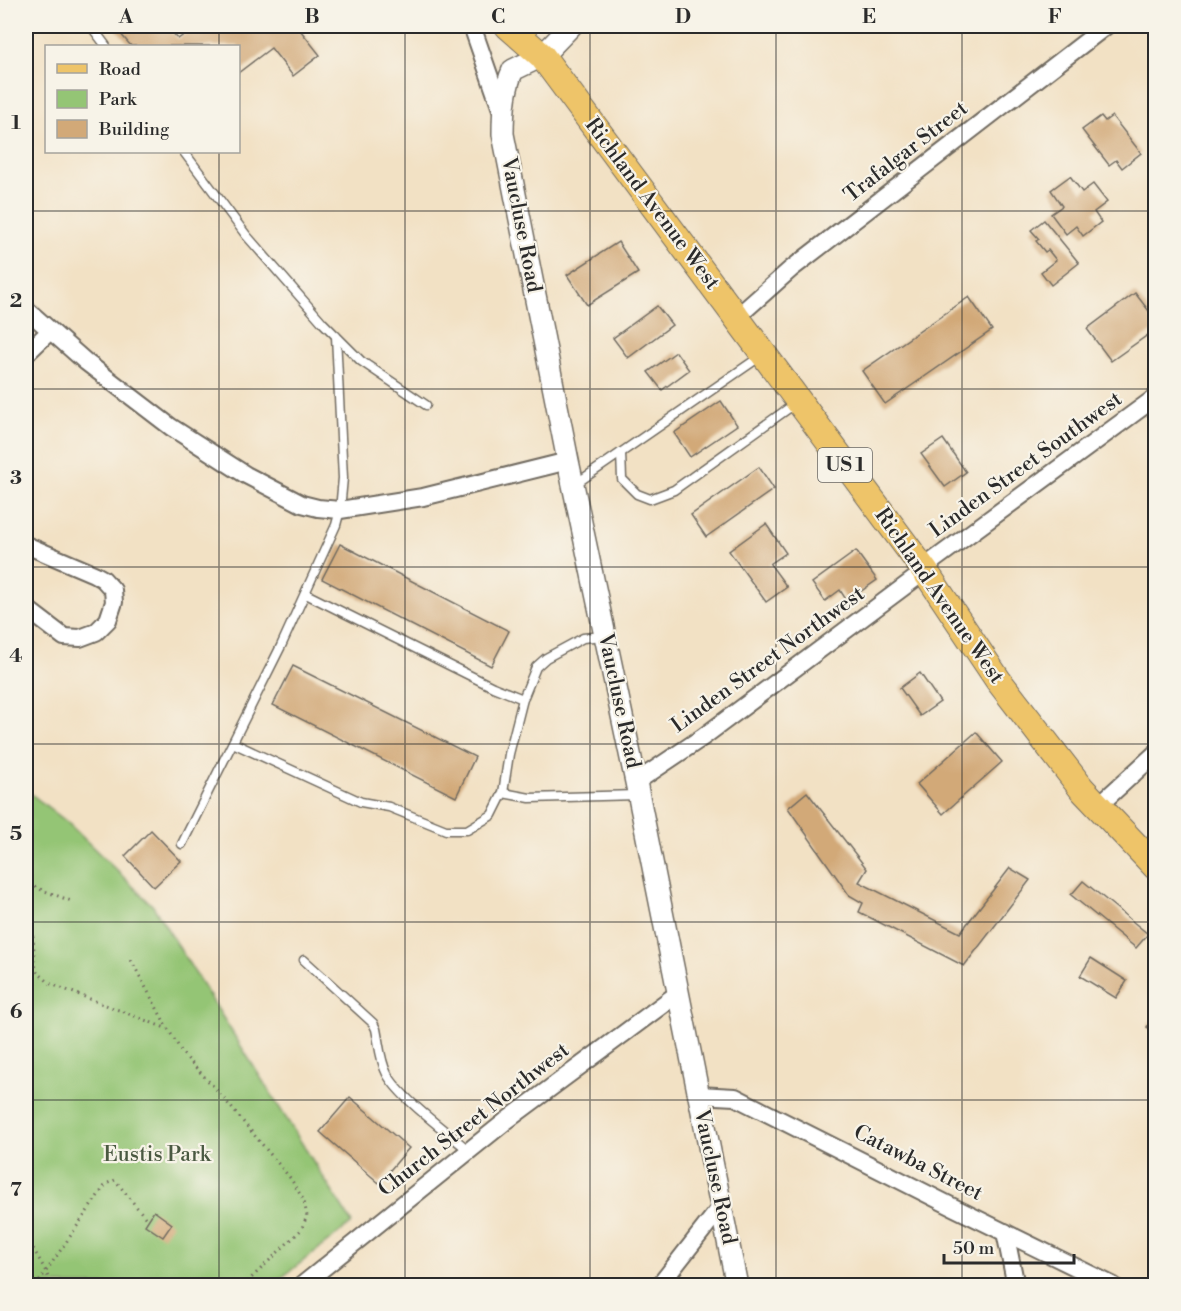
<svg xmlns="http://www.w3.org/2000/svg" width="1181" height="1311" font-family="'Libre Bodoni',serif">
<style>
.green{fill:#94c575;stroke:#607850;stroke-width:1.5}
.building{fill:#d2a978}
.lines{fill:none;stroke-linecap:round;stroke-linejoin:round}
.service-casing{stroke:#716b61;stroke-width:11}
.minor-casing{stroke:#716b61;stroke-width:20}
.tertiary-casing{stroke:#716b61;stroke-width:24}
.primary-casing{stroke:#716b61;stroke-width:28}
.path{stroke:#716b61;stroke-width:3;stroke-dasharray:1.5 4.5;stroke-linecap:butt}
.service{stroke:#fff;stroke-width:8}
.minor{stroke:#fff;stroke-width:16}
.tertiary{stroke:#fff;stroke-width:21}
.primary{stroke:#eec469;stroke-width:26}
.grid{fill:none;stroke:#2b2b2b;stroke-width:1.5;stroke-opacity:0.55}
.labels{text-anchor:middle;dominant-baseline:central;stroke-width:4.5;stroke-linejoin:round;paint-order:stroke}
.shield{fill:#f7f3e8;stroke:#686764;stroke-width:1.5}
.shield-label{font-size:20px;font-weight:bold;fill:#2b2b2b}
.street-label{font-size:21px;fill:#2b2b2b;stroke:#f7f3e8}
.park-label{font-size:21px;fill:#4a5941;stroke:#f7f3e8}
.neatline{fill:none;stroke:#2b2b2b;stroke-width:2}
.grid-label{font-size:20px;text-anchor:middle;font-weight:bold;fill:#2b2b2b}
</style>
<rect width="100%" height="100%" fill="#f7f3e8"/>
<filter id="ink" filterUnits="userSpaceOnUse"><feTurbulence type="fractalNoise" baseFrequency=".0167" numOctaves="2"/><feDisplacementMap in="SourceGraphic" scale="12" xChannelSelector="R" yChannelSelector="G"/><feConvolveMatrix kernelMatrix="1 2 1 2 8 2 1 2 1" color-interpolation-filters="sRGB"/></filter>
<filter id="wash" filterUnits="userSpaceOnUse"><feTurbulence type="fractalNoise" baseFrequency=".008" numOctaves="4" result="noise"/><feDisplacementMap in="SourceGraphic" scale="24" xChannelSelector="R" yChannelSelector="G"/><feGaussianBlur stdDeviation="1.35" result="paint"/><feColorMatrix in="noise" values="0 0 0 0 0 0 0 0 0 0 0 0 0 0 0 0 0 1.4 0 .05"/><feComposite in="paint" operator="in"/></filter>
<g filter="url(#wash)">
<rect width="100%" height="100%" fill="#f2e1c4"/>
<polygon class="green" points="26,790 67,822 153,906 352,1223 272,1285 26,1285"/>
<g id="blocks">
<g class="building">
<polygon points="114,26 167,26 178,39 196,26 297,26 320,55 293,76 271,48 238,73 238,46 131,46"/>
<polygon points="1101,116 1105,121 1112,116 1141,153 1122,168 1116,160 1109,165 1082,130"/>
<polygon points="1070,176 1082,192 1093,184 1107,202 1094,212 1101,222 1083,236 1076,226 1066,234 1051,214 1062,206 1051,190"/>
<polygon points="1044,220 1079,263 1051,285 1041,272 1056,260 1048,250 1045,252 1036,241 1039,239 1031,230"/>
<polygon points="618,242 638,273 587,305 567,275"/>
<polygon points="1135,293 1156,320 1156,329 1111,361 1087,329"/>
<polygon points="969,297 992,330 885,404 862,371"/>
<polygon points="657,306 672,325 628,358 613,338"/>
<polygon points="676,352 689,370 662,390 648,372"/>
<polygon points="721,401 737,425 690,457 674,433"/>
<polygon points="943,439 966,472 945,487 921,454"/>
<polygon points="759,467 774,489 706,537 691,515"/>
<polygon points="766,524 786,553 770,564 787,587 766,602 729,551"/>
<polygon points="340,544 509,631 491,666 322,579"/>
<polygon points="856,551 877,580 847,601 840,590 825,601 812,583"/>
<polygon points="293,666 475,757 456,797 273,705"/>
<polygon points="920,673 940,702 920,716 900,688"/>
<polygon points="976,732 1002,762 943,814 917,784"/>
<polygon points="807,792 867,869 859,882 960,933 1010,868 1030,880 964,966 859,912 863,903 849,895 788,808"/>
<polygon points="151,830 181,861 154,887 125,856"/>
<polygon points="1083,881 1148,934 1136,948 1071,895"/>
<polygon points="1091,958 1127,981 1116,998 1080,976"/>
<polygon points="1156,1014 1156,1033 1147,1027"/>
<polygon points="350,1097 409,1148 379,1183 320,1132"/>
<polygon points="154,1211 172,1224 163,1237 145,1225"/>
</g>
</g>
</g>
<g filter="url(#ink)">
<use href="#blocks" fill-opacity="0" stroke="#716b61" stroke-width="1.5"/>
<g class="lines">
<defs>
<g id="service">
<polyline points="91,26 106,46"/>
<polyline points="184,152 246,235 323,323 361,361 426,405"/>
<polyline points="621,453 622,479 637,494 650,499 674,490 796,403"/>
<polyline points="574,485 761,356"/>
<polyline points="306,594 493,687 523,699"/>
<polyline points="233,743 361,802 389,807 446,830 467,830 492,815 503,793 509,754 523,699 536,667 546,658 583,638 603,636"/>
<polyline points="503,793 530,798 637,795"/>
<polyline points="182,844 281,646 336,525 340,510 343,478 336,336"/>
<path d="M304 960 373 1023 376 1029C379 1043 380 1061 387 1074 400 1098 447 1132 468 1150"/>
</g>
<g id="minor">
<polyline points="472,26 503,115"/>
<polyline points="26,309 86,362 171,427 246,475 302,504 318,508 340,510 423,497 568,461"/>
<polyline points="737,317 791,269 1106,26"/>
<polyline points="26,354 50,331"/>
<polyline points="26,545 94,574 103,579 113,590 114,602 108,620 96,632 80,638 64,637 26,608"/>
<polyline points="636,782 703,737 925,571 934,560 1156,397"/>
<polyline points="1098,806 1156,753"/>
<polyline points="698,1095 735,1097 951,1206 1114,1286"/>
<polyline points="1005,1232 1016,1286"/>
<polyline points="301,1286 506,1121 677,994"/>
<polyline points="659,1286 720,1208"/>
</g>
<path id="tertiary" d="M571 26 542 56 513 70C504 89 503 113 503 134L568 461 636 782 737 1286"/>
<polyline id="primary" points="508,26 542,56 925,571 998,680 1082,789 1156,867"/>
</defs>
<use href="#service" class="service-casing"/>
<use href="#minor" class="minor-casing"/>
<use href="#tertiary" class="tertiary-casing"/>
<use href="#primary" class="primary-casing"/>
<g class="path">
<polyline points="26,884 29,885 35,964 37,972 51,984 168,1029 183,1054 215,1088 291,1179 304,1201 307,1216 301,1230 243,1286"/>
<polyline points="29,885 74,902"/>
<polyline points="131,960 167,1027"/>
<path d="M26 1232C32 1251 46 1266 51 1286"/>
<polyline points="36,1286 106,1184 115,1180 148,1221"/>
</g>
<use href="#service" class="service"/>
<use href="#minor" class="minor"/>
<use href="#tertiary" class="tertiary"/>
<use href="#primary" class="primary"/>
</g>
</g>
<path class="grid" d="M219 26V46M405 26V1286M590 26V1286M776 26V1286M962 26V1286M219 152V1286M26 211H1156M26 389H1156M26 567H1156M26 744H1156M26 922H1156M26 1100H1156"/>
<g class="labels">
<rect class="shield" x="818" y="448" width="54" height="34" rx="4.5"/>
<g class="shield-label">
<text x="845" y="465">US 1</text>
</g>
<g class="street-label">
<text transform="translate(906 152) rotate(-38)">Trafalgar Street</text>
<text transform="translate(652 204) rotate(53)">Richland Avenue West</text>
<text transform="translate(521 225) rotate(79)">Vaucluse Road</text>
<text transform="translate(1026 465) rotate(-36)">Linden Street Southwest</text>
<text transform="translate(939 596) rotate(55)">Richland Avenue West</text>
<text transform="translate(768 660) rotate(-36)">Linden Street Northwest</text>
<text transform="translate(619 701) rotate(78)">Vaucluse Road</text>
<text transform="translate(474 1120) rotate(-38)">Church Street Northwest</text>
<text transform="translate(918 1163) rotate(27)">Catawba Street</text>
<text transform="translate(715 1177) rotate(78)">Vaucluse Road</text>
</g>
<g class="park-label">
<text x="157" y="1155">Eustis Park</text>
</g>
</g>
<rect width="1181" height="1311" fill="none" stroke="#f7f3e8" stroke-width="66"/>
<rect x="45" y="45" width="195" height="108" fill="#f7f3e8" stroke="#a5a39c" stroke-width="1.5"/>
<rect x="57" y="64" width="30" height="9" fill="#eec469" stroke="#a5a39c" stroke-width="1.5"/>
<text x="99" y="75" font-size="18" fill="#2b2b2b">Road</text>
<rect x="57" y="90" width="30" height="18" fill="#94c575" stroke="#a5a39c" stroke-width="1.5"/>
<text x="99" y="105" font-size="18" fill="#2b2b2b">Park</text>
<rect x="57" y="120" width="30" height="18" fill="#d2a978" stroke="#a5a39c" stroke-width="1.5"/>
<text x="99" y="135" font-size="18" fill="#2b2b2b">Building</text>
<path d="M944 1254v9h130v-9" fill="none" stroke="#2b2b2b" stroke-width="3"/>
<text x="953" y="1254" font-size="18" fill="#2b2b2b" stroke="#f7f3e8" stroke-width="4.5" paint-order="stroke">50 m</text>
<rect x="33" y="33" width="1115" height="1245" class="neatline"/>
<g class="grid-label">
<text x="126" y="23">A</text>
<text x="312" y="23">B</text>
<text x="498" y="23">C</text>
<text x="683" y="23">D</text>
<text x="869" y="23">E</text>
<text x="1055" y="23">F</text>
<text x="16" y="129">1</text>
<text x="16" y="307">2</text>
<text x="16" y="484">3</text>
<text x="16" y="662">4</text>
<text x="16" y="840">5</text>
<text x="16" y="1018">6</text>
<text x="16" y="1196">7</text>
</g>
</svg>
